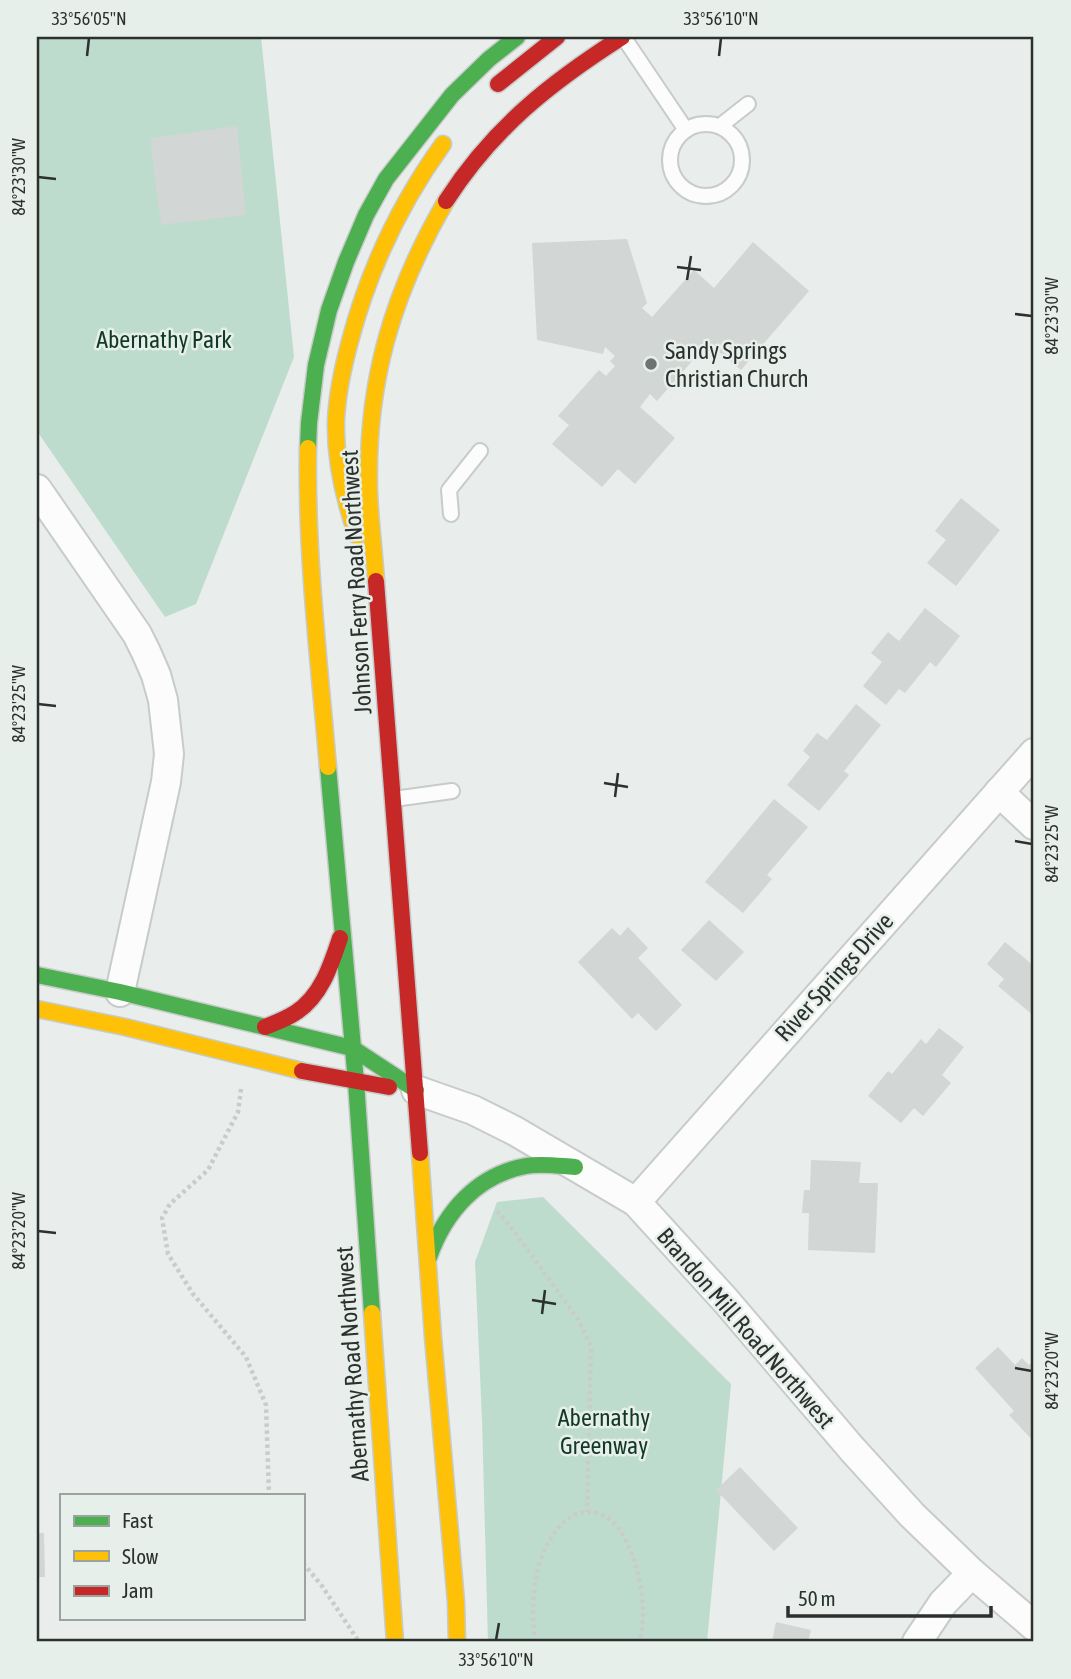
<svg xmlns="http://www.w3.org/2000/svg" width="1071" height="1679" font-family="'Asap Condensed',sans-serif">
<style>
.green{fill:#bedccd}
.building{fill:#d2d6d4}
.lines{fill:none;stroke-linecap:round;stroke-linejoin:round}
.lane-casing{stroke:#c7cbc9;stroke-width:18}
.street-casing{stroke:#c7cbc9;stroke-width:32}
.fast-casing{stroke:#c7cbc9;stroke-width:19}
.slow-casing{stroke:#c7cbc9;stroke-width:19}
.jam-casing{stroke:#c7cbc9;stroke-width:19}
.path{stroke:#cacccb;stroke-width:4.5;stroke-dasharray:3.5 3.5;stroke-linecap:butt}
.lane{stroke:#fcfcfc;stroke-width:14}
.street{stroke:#fcfcfc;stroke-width:28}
.fast{stroke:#4caf50;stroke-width:16}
.slow{stroke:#ffc107;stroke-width:16}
.jam{stroke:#c62828;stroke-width:16}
.ticks{fill:none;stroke:#2c302e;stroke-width:2.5}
.poi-dot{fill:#6e7270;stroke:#e7efea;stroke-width:2.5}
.labels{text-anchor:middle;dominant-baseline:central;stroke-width:5;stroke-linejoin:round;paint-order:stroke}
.park-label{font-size:24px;fill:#113928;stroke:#e7efea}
.poi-label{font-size:24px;fill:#2c302e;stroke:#e7efea;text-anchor:start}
.street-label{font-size:24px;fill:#2c302e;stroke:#e7efea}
.neatline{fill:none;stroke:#2c302e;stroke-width:2.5}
.ticks-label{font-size:18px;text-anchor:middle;fill:#2c302e}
</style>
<rect width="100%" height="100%" fill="#e9edeb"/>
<g class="green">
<polygon points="37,37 261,37 294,357 196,604 165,617 37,431"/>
<polygon points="543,1197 731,1384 707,1642 488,1642 482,1420 475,1262 497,1202"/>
</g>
<g class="building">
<polygon points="237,126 246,215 161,225 150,138"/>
<polygon points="627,239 647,303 642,308 652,317 694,270 714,288 753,242 809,291 741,370 708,343 657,401 650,394 640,407 675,438 635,484 618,469 602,487 552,444 569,425 558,416 599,370 606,376 615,366 610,361 615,356 605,347 603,354 537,340 532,243"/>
<polygon points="961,498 1000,530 956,586 927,563 946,540 935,531"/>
<polygon points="925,608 960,636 936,667 930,662 905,693 899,689 886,705 863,686 882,662 871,653 888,632 899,641"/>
<polygon points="856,704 881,725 844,771 849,775 819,811 787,785 810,757 803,751 817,733 827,740"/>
<polygon points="774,799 808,827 767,875 772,879 743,913 705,882"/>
<polygon points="709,920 744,952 716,981 681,950"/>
<polygon points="628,927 648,948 638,958 682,1005 656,1031 638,1013 632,1019 578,962 612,928 620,936"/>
<polygon points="1005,942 1034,966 1034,1016 998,986 1004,979 987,964"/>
<polygon points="939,1028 964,1047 942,1075 951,1083 923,1116 914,1108 901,1123 868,1096 888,1071 892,1074 921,1039 926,1044"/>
<polygon points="811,1160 861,1162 859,1183 878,1183 875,1253 808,1250 809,1213 802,1213 804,1190 810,1190"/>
<polygon points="998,1347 1015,1365 1022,1358 1029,1365 1034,1361 1034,1442 1009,1415 1014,1411 975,1368"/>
<polygon points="740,1467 798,1528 774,1551 716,1490"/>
<polygon points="37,1533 44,1533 45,1577 37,1577"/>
<polygon points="776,1622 811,1630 808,1642 772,1642"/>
</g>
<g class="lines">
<defs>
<g id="lane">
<polyline points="624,38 686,130"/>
<circle cx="706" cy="160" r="36"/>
<polyline points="720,126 748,104"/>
<polyline points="451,514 449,490 480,451"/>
<polyline points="394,799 452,791"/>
</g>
<g id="street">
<polyline points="37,489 137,634 146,652 156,675 163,700 169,754 166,782 120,992"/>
<polyline points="999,792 1034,825"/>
<polyline points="416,1090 473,1110 515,1131 636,1202 726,1301 852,1449 912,1515 972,1573 1034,1626"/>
<polyline points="636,1202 1034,753"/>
<polyline points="917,1642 943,1603 972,1573"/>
</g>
<g id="fast">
<polyline points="308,448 309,423 316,365 329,310 346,262 366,215 386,179 452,95 489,59 517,37"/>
<polyline points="328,767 356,1082 372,1313"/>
<polyline points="37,975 120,992 352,1048 416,1090"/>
<path d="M429 1257C445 1212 477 1175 526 1166 542 1163 559 1166 575 1167"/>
</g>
<g id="slow">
<path d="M308 448C306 554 319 661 328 767"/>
<path d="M357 536C344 499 335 460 336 421 337 394 343 367 350 341 369 269 399 205 443 144"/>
<path d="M376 581C374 551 370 521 369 491 366 383 392 294 446 201"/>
<polyline points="37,1009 125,1027 302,1071"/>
<polyline points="420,1153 433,1337 456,1602 457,1642"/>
<polyline points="372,1313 395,1642"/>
</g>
<g id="jam">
<polyline points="498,84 557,37"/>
<path d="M446 201C493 128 550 83 622 37"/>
<polyline points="376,581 420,1153"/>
<path d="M265 1027C275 1023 286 1019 295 1013 321 997 331 965 340 938"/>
<polyline points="302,1071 389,1087"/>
</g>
</defs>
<use href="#lane" class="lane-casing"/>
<use href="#street" class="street-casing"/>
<use href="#fast" class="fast-casing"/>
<use href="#slow" class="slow-casing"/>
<use href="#jam" class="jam-casing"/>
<g class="path">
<polyline points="241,1089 238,1112 208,1170 170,1204 162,1218 168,1254 193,1294 246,1357 266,1405 269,1495"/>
<polyline points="497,1211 511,1227 578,1319 591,1347 587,1512"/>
<polyline points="303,1563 322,1586 359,1642"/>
<path d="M535 1642C530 1604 533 1553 562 1524 567 1519 573 1514 580 1513 626 1502 642 1578 643 1610 644 1620 641 1632 640 1642"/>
</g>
<use href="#lane" class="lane"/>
<use href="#street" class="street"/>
<use href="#fast" class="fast"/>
<use href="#slow" class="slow"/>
<use href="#jam" class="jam"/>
</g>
<path class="ticks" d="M87 56 89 38M719 56 721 38M38 177 56 179M677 267 701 270M687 280 691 256M1015 314 1032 316M38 704 56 706M604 783 628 787M615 797 618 773M1015 841 1032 844M38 1231 56 1233M532 1300 556 1304M542 1314 545 1290M1015 1368 1032 1371M496 1640 499 1623"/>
<circle class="poi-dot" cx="651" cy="364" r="7"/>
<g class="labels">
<g class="park-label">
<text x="164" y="339">Abernathy Park</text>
<text x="604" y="1417">Abernathy<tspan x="604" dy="28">Greenway</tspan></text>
</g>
<g class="poi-label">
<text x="665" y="350">Sandy Springs<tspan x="665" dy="28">Christian Church</tspan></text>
</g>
<g class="street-label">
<text transform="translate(356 582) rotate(-93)">Johnson Ferry Road Northwest</text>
<text transform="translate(834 977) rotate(-48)">River Springs Drive</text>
<text transform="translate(746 1328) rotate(49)">Brandon Mill Road Northwest</text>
<text transform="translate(352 1364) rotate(-94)">Abernathy Road Northwest</text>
</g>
</g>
<rect width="1071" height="1679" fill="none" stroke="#e7efea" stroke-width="77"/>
<rect x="60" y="1494" width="245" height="126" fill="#e7efea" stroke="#9ca39f" stroke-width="2"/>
<rect x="74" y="1516" width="35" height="10" fill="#4caf50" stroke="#9ca39f" stroke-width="2"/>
<text x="122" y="1528" font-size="21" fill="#2c302e">Fast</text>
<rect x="74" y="1551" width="35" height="10" fill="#ffc107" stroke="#9ca39f" stroke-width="2"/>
<text x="122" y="1564" font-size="21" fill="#2c302e">Slow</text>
<rect x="74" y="1586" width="35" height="10" fill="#c62828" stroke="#9ca39f" stroke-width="2"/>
<text x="122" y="1598" font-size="21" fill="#2c302e">Jam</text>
<path d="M788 1606v10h203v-10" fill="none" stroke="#2c302e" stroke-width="3.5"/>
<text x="798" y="1606" font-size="21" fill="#2c302e" stroke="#e7efea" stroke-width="5" paint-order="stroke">50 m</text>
<rect x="38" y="38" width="994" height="1602" class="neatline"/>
<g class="ticks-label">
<text x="89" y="25">33°56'05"N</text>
<text x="721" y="25">33°56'10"N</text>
<text transform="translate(19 177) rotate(-90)" y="6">84°23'30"W</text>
<text transform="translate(1052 316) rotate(-90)" y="6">84°23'30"W</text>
<text transform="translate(19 704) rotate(-90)" y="6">84°23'25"W</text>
<text transform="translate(1052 844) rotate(-90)" y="6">84°23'25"W</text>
<text transform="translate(19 1231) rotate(-90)" y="6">84°23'20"W</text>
<text transform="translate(1052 1371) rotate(-90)" y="6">84°23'20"W</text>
<text x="496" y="1666">33°56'10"N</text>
</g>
</svg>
